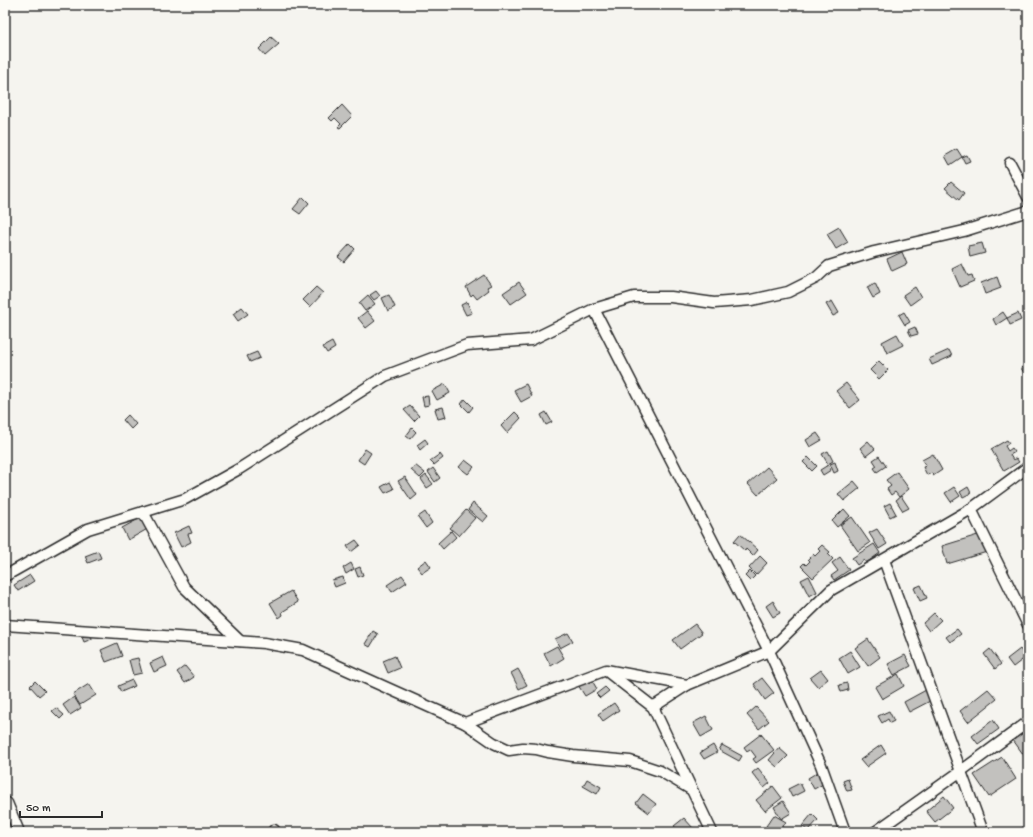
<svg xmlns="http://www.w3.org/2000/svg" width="1033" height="837" font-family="'Gochi Hand',sans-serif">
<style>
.building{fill:#c2c1be;stroke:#2b2b2b}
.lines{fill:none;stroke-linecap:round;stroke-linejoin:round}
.minor-casing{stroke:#2b2b2b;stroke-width:13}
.minor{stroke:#fdfcf7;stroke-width:10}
</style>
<rect width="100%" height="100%" fill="#f5f4ef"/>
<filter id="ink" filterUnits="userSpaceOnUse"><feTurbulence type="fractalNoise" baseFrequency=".025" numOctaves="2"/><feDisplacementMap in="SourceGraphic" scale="8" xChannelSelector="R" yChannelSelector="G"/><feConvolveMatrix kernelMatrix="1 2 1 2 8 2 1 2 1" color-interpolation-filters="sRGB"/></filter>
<g filter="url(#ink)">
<g class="building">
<polygon points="271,37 279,44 265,56 259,49"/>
<polygon points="342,105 352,116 340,128 338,127 341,124 335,118 332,121 329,118"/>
<polygon points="957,149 962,157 950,165 945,156"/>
<polygon points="967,155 970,161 965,163 962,157"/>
<polygon points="951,182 964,193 959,200 945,188"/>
<polygon points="303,197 309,203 300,214 293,209"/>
<polygon points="839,227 848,242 836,249 827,234"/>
<polygon points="982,243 985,253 970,257 968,246"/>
<polygon points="350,244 355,249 344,262 338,257"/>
<polygon points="902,252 907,264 892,271 887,259"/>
<polygon points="962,264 968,276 972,275 974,281 960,287 952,269"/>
<polygon points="484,275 491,285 487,287 489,290 477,299 473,294 471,296 466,287"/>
<polygon points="997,277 1001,288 985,294 981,283"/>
<polygon points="519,282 527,293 511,304 503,293"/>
<polygon points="875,283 880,294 873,298 867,287"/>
<polygon points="316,287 323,293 310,307 303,300"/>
<polygon points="915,287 921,297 910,305 903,295"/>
<polygon points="376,291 380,296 374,300 370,295"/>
<polygon points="368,295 375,304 365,311 359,303"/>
<polygon points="389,295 395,307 388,311 382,298"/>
<polygon points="832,301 839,313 833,316 826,304"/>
<polygon points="467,302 472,313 466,315 461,305"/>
<polygon points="242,307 248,314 238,321 233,314"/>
<polygon points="367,311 375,321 366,328 358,318"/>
<polygon points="904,312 910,322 905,325 899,315"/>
<polygon points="1003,312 1007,318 996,325 993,319"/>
<polygon points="1018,313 1021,320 1010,325 1007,318"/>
<polygon points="915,327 918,334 911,336 908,330"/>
<polygon points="897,334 903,345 887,353 882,342"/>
<polygon points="332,342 335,348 327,353 323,347"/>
<polygon points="949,350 952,356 932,365 929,359"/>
<polygon points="257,352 260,358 250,362 247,356"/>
<polygon points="879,361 888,370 879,379 870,370"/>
<polygon points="1028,364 1028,378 1027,378 1021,368"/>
<polygon points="846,383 860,400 850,408 836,391"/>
<polygon points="445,384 450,393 437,400 432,391"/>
<polygon points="526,384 532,396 521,402 514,390"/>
<polygon points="428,396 429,405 424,406 422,397"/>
<polygon points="465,399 473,407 469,412 461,404"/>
<polygon points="410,406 419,416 414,421 404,410"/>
<polygon points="443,407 446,417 438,419 435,409"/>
<polygon points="515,412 521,418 507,433 501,426"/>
<polygon points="546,412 552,422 546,425 541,415"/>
<polygon points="128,415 136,424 131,429 123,420"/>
<polygon points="412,428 416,432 410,439 406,436"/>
<polygon points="817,433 822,440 810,447 806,440"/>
<polygon points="425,439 428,443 420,450 417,445"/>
<polygon points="1007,440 1009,443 1005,446 1008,451 1012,448 1015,452 1010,455 1013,460 1016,458 1019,462 1004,471 991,449"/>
<polygon points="868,441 875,449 866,456 860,448"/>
<polygon points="365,449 371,453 364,464 358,460"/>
<polygon points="828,451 833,461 828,464 822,454"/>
<polygon points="440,454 443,458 434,465 430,461"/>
<polygon points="933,454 942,470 933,476 932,473 927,475 923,467 926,466 922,460"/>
<polygon points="879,456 886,466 877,472 874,468 877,466 873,460"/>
<polygon points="808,457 817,466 812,471 803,462"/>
<polygon points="465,460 474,467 468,474 459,467"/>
<polygon points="835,462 838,471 834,473 830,464"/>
<polygon points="415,465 425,473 420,478 411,470"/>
<polygon points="828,465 831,470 823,475 820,470"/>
<polygon points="767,467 777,478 758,495 748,484"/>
<polygon points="433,468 440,478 435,482 428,472"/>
<polygon points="897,472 909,489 899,497 895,492 891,495 887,489 891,486 886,480"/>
<polygon points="426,475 433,484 427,488 421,479"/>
<polygon points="405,477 417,495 411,500 398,481"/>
<polygon points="854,481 860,488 844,501 838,494"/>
<polygon points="390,482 394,489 385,493 381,487"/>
<polygon points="954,487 960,496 951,502 945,493"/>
<polygon points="968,487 971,493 963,497 960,492"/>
<polygon points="901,496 909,508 903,511 896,500"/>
<polygon points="473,503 488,516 483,522 468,510"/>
<polygon points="890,503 896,514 890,517 884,506"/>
<polygon points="844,509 850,516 837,527 832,521"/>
<polygon points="466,510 475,518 459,536 450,528"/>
<polygon points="425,512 432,523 426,528 418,517"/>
<polygon points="144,516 151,527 128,540 122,528"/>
<polygon points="852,517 870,543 858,551 840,525"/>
<polygon points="189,526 192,533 188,534 191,542 181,547 174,533"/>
<polygon points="877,529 887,544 879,549 869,533"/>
<polygon points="451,531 456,537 443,549 438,543"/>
<polygon points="740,534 758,550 753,556 746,549 745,551 734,541"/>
<polygon points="981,534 987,552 947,564 942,546"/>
<polygon points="356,540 360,545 351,552 347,546"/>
<polygon points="874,544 880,553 866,563 864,560 857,565 852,558"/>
<polygon points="822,545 830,552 828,554 833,559 813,578 801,566 804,563 806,565 810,561 808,559 813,554 815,556 820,551 818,549"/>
<polygon points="98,551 101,558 88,563 85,556"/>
<polygon points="760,556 767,563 756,575 749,568"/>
<polygon points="840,557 849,570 834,580 831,576 838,571 832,563"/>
<polygon points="426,560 431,567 422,573 417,567"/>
<polygon points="351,563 354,569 346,574 343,568"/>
<polygon points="360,567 363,575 358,577 355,569"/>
<polygon points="750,571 755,576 750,581 745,576"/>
<polygon points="30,575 34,581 18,591 14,585"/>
<polygon points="402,575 407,582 392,592 387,585"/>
<polygon points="809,576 817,592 809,596 801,580"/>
<polygon points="343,577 345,583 335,587 332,580"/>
<polygon points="921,585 927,598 920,601 914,588"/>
<polygon points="291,591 298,602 282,612 283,615 279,618 270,603"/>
<polygon points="773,601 780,613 773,617 766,606"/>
<polygon points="934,613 941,620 929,631 923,623"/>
<polygon points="695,624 702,633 680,649 673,640"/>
<polygon points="957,629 961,634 950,642 946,637"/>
<polygon points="373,631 378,634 370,647 365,644"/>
<polygon points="568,633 573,641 560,648 555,639"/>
<polygon points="91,634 92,639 84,642 82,637"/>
<polygon points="868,639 880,657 868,666 855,648"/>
<polygon points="117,643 122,656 106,662 101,650"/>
<polygon points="557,646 564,658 551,666 544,653"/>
<polygon points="990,649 1001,664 995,669 984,654"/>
<polygon points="1020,649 1026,657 1013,667 1007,659"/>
<polygon points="850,651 860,667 848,674 839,658"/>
<polygon points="905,655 911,666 894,675 888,664"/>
<polygon points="395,656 400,668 388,673 383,661"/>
<polygon points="163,657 167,666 154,672 150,663"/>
<polygon points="138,658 142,673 133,675 129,660"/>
<polygon points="185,666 194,677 185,683 177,672"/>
<polygon points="518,669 527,685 519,689 511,673"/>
<polygon points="821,670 828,679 818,687 810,678"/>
<polygon points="898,674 904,686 882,699 875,687"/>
<polygon points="590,677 597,689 585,696 578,685"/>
<polygon points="762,678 774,693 765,700 754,684"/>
<polygon points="132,680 135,686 121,692 118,686"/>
<polygon points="35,681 45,691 39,696 30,686"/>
<polygon points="847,683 848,690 841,692 839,685"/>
<polygon points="89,684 96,695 80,705 73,694"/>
<polygon points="605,687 609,691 600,698 596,694"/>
<polygon points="988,689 997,699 968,722 960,711"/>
<polygon points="926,690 932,700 909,712 904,702"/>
<polygon points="74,697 81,708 70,715 63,705"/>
<polygon points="614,703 619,710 603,721 598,714"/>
<polygon points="756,707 769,721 759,729 747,715"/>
<polygon points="56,708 64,715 60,719 52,711"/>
<polygon points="889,711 894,721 890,723 888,719 882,723 878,716"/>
<polygon points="706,716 713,730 701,737 693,723"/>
<polygon points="993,720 999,729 978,744 972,736"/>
<polygon points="1024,732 1028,738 1028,761 1013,740"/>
<polygon points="761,734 774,750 756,763 753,759 756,757 750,749 747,751 744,747"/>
<polygon points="713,745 717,752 704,759 700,753"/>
<polygon points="722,745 742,756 739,761 719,750"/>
<polygon points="881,745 886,753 866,767 860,760"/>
<polygon points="779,748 788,756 777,767 769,760"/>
<polygon points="1002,757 1016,779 989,797 974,775"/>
<polygon points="758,768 770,783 764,788 752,773"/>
<polygon points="818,772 825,783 814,789 808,778"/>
<polygon points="587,779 601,787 597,794 583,786"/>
<polygon points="848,779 852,790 847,791 843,781"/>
<polygon points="800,783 804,791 792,797 788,789"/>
<polygon points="773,786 782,798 765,811 756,800"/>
<polygon points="643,794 656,804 649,813 636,803"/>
<polygon points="944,796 953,808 935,822 926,811"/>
<polygon points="783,801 791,813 781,819 774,807"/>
<polygon points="812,814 818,820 808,831 802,826"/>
<polygon points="774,815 786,822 779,832 775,832 766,826"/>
<polygon points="684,818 693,828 688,832 679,832 674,826"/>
</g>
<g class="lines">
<defs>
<g id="minor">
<polyline points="1010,163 1028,197"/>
<polyline points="594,309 769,651 821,765 845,832"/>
<polyline points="971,509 1028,625"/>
<polyline points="143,512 184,587 240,641"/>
<polyline points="884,560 983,832"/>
<polyline points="5,576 88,529 185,499 239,469 385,376 467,345 531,340 594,309 634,297 671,297 714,303 752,300 788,292 816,278 829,266 874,252 964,231 1028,211"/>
<polyline points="5,625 264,643 303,650 465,723 606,670 687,685 769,651 831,590 971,509 1028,467"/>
<polyline points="608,672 653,707 692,790 712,832"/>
<polyline points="653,707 687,685"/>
<polyline points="465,723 494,743 509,750 523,748 536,749 548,752 573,756 630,761 660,771 692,790"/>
<polyline points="5,802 7,803 19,832"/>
<polyline points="274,830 275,832"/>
<polyline points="875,832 961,771 1028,722"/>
</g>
</defs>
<use href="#minor" class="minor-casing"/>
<use href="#minor" class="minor"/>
</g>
</g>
<rect width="1033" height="837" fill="none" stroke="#fdfcf7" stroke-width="20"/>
<rect x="10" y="10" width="1013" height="817" fill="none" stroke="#2b2b2b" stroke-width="1.5" filter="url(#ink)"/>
<path d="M20 811v6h82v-6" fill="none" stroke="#2b2b2b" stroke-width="2"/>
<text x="26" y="811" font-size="12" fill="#2b2b2b" stroke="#fdfcf7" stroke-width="3" paint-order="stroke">50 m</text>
</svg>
